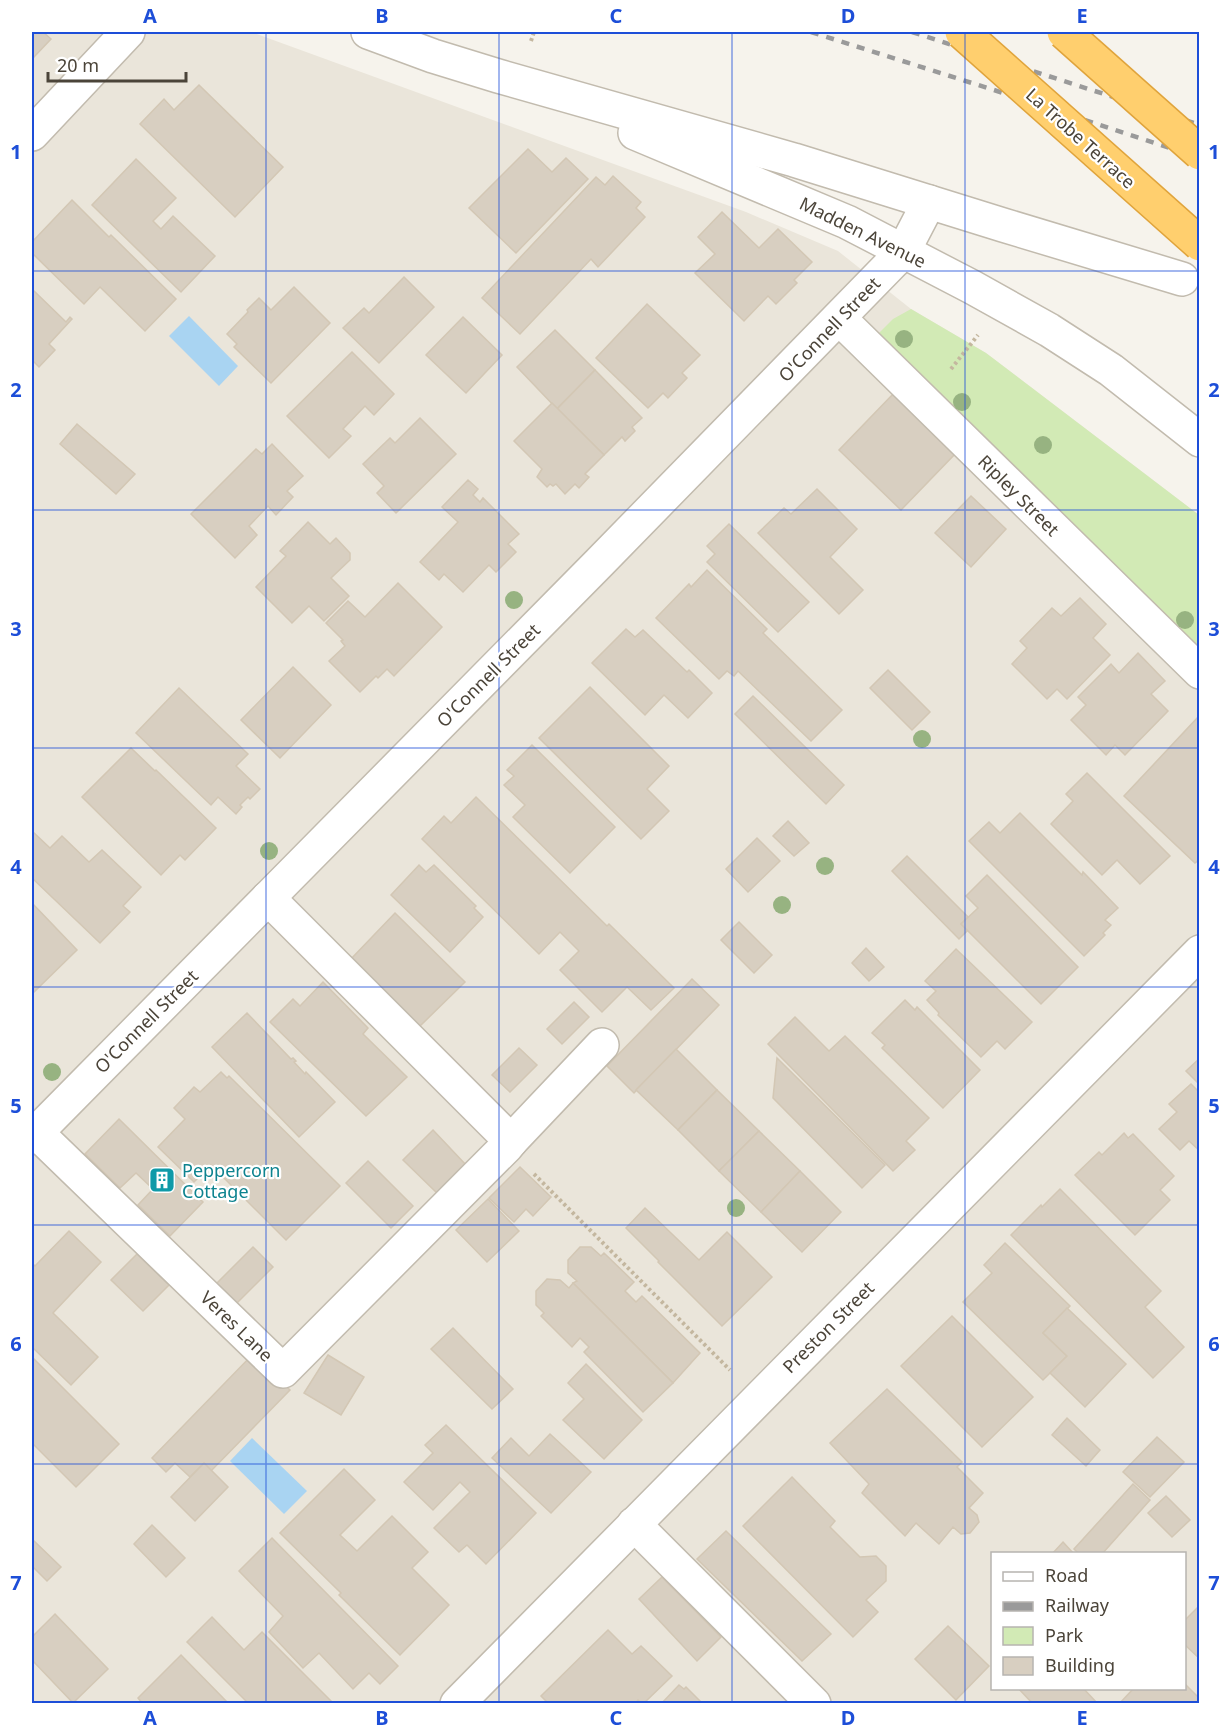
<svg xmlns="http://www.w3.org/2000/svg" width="1231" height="1735" font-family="'Noto Sans',sans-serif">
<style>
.residential{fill:#eae5da;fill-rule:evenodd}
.green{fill:#d2eab5}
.water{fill:#a9d4f2}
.building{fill:#d8cfc1;stroke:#d3c7b4;stroke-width:1.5}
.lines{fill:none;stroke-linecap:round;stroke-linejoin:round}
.minor-casing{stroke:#c2bbae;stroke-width:36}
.path{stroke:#c4b79f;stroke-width:4;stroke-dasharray:3 3;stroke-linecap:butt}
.minor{stroke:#fff;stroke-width:33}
.rail{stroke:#9a9a9a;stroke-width:4.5;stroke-dasharray:8 8;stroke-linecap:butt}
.highway-bridge-casing{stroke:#e0a43c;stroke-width:36;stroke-linecap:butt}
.highway-bridge{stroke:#ffcf6e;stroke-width:33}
.tree{fill:#97b381}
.grid{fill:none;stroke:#1d4ed8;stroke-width:1.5;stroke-opacity:0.55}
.labels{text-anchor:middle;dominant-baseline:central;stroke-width:4.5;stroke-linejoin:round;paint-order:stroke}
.street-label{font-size:18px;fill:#4b4439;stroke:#fff}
.culture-label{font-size:18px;fill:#0d838f;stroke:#fff;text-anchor:start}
.neatline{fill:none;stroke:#1d4ed8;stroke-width:2}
.grid-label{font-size:20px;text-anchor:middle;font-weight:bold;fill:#1d4ed8}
</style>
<rect width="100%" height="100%" fill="#f6f3ec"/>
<path class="residential" d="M32 32H251L746 212 838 251 911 309 986 353 1199 515V1703L32 1704ZM992 1554H1184V1688H992Z"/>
<polygon class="green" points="911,309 986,353 1199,515 1199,655 875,337 893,319"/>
<g class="water">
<polygon points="189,316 238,366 219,386 169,336"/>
<polygon points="252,1438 307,1491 284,1514 230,1461"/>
</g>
<g class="building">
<polygon points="32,32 43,32 51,39 32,59"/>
<polygon points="199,85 283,167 235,217 140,124 164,99 174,110"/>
<polygon points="528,149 552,172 566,158 588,179 516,253 469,208"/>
<polygon points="136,159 176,198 153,221 161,229 173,216 215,256 181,292 92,205"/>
<polygon points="613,176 641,202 636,208 645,217 598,267 591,259 520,334 482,298 596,177 605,185"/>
<polygon points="72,200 109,237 111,235 176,299 145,331 100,287 84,304 32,253 32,242"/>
<polygon points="722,212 759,248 778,229 812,262 794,280 797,283 776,304 768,296 744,321 695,273 715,254 698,237"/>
<polygon points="404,277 434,307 379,363 343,328 364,308 369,313"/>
<polygon points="294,287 330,323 271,383 234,347 237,344 227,334 248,312 247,310 259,298 271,310"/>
<polygon points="32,289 66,322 70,317 72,319 49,344 55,350 39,367 32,360"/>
<polygon points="647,304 700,355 682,373 687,378 668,398 663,393 648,408 596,358"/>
<polygon points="463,317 502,355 466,393 426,355"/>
<polygon points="555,330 595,370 557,409 517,367"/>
<polygon points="352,352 394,394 374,415 365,406 343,429 351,436 329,458 287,416"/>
<polygon points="595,370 642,418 632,427 635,431 625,441 622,437 604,455 557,409"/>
<polygon points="894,393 956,453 901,510 839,450"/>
<polygon points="552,403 604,455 585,474 589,477 579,488 575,484 565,494 556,484 553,486 550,484 547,487 537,477 542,469 514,441"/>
<polygon points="420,418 456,454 396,513 377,493 384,486 363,464 390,438 395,443"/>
<polygon points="77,424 135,474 116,494 60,444"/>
<polygon points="272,444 303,476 287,491 293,497 276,515 268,506 249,526 257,535 235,558 191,514 256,449 262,454"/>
<polygon points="468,480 478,489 473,495 480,502 483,498 519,534 508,544 516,552 496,572 489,565 463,592 444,574 439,580 420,562 458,522 442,507"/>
<polygon points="817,489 857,529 830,557 863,590 839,614 758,533 784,508 791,514"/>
<polygon points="971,496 1006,529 971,567 935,533"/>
<polygon points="308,522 330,544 336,538 350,553 350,560 331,578 349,596 324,621 309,606 292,623 256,587 286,556 280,551"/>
<polygon points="729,524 809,602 778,632 707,562 715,554 707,546"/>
<polygon points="707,570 767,629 763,633 842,710 811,741 738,671 734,676 727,671 719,679 656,618 689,584 691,587"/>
<polygon points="398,583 442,627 394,676 387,669 378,678 376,676 360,692 329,661 345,646 341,641 343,640 326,623 348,601 365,617"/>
<polygon points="1080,598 1106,624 1093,638 1110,655 1067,699 1057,689 1047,699 1012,664 1027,648 1020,641 1052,608 1061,616"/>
<polygon points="626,629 635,637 643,630 687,672 689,670 712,693 688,718 664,695 645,715 592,663"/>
<polygon points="1138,653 1165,681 1151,694 1168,711 1125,755 1115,745 1106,755 1071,720 1086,705 1078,697 1111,664 1119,673"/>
<polygon points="293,667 331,705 280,758 241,720"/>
<polygon points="888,670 930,712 912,730 870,688"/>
<polygon points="590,687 669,766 647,789 669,811 641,839 539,738"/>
<polygon points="179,688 248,754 236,766 260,789 250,799 248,797 240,805 242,807 236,814 218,797 211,805 136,733"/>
<polygon points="753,696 844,785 826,804 735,714"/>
<polygon points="1200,715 1200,859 1195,863 1124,796"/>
<polygon points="532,745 615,827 570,873 513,817 525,805 504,785 514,776 507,770"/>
<polygon points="131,748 155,771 156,770 216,828 185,860 180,855 161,875 82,797"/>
<polygon points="1087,773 1170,856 1140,884 1117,860 1102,875 1051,824 1073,801 1066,794"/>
<polygon points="476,797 607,926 609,924 674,988 651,1010 627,987 602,1012 560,970 579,951 560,932 539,954 422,839 444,816 451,823"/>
<polygon points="1020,813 1082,875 1083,872 1118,908 1105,920 1111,925 1103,933 1105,935 1084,956 969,841 989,822 1000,833"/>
<polygon points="788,821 809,843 794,856 773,836"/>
<polygon points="32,831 50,848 62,836 89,862 102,850 141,887 123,906 130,912 100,943 32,878"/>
<polygon points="757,838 780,861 748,892 726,869"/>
<polygon points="907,856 968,917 961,924 968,930 959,939 892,871"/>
<polygon points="419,865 426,872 434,865 476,906 474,908 483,917 450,952 391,895"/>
<polygon points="987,875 1078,967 1041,1004 961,924 978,908 966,896"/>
<polygon points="32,903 77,950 32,994"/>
<polygon points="395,913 465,982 419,1027 350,960"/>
<polygon points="739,922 772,955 754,973 721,940"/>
<polygon points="866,948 884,967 869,981 852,963"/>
<polygon points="956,949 1032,1022 1005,1049 997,1041 981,1057 938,1015 939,1013 927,1000 936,991 925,981"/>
<polygon points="692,979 719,1005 634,1093 607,1066"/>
<polygon points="323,982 368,1028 363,1034 407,1077 366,1116 270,1022 293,999 300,1006"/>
<polygon points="905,1000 915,1010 917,1007 980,1070 943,1108 882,1048 885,1045 872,1033"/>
<polygon points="574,1002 589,1017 562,1044 547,1029"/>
<polygon points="247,1013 291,1059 293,1058 296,1061 294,1062 305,1074 306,1072 335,1102 299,1137 212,1047"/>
<polygon points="795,1017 829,1051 845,1036 929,1118 906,1141 915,1150 893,1171 768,1044"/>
<polygon points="519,1048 537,1065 510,1092 492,1075"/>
<polygon points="676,1049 717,1090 678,1130 636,1090"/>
<polygon points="777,1058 885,1165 862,1188 773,1098"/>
<polygon points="1200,1058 1200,1085 1186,1071"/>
<polygon points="221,1072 227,1078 229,1076 340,1186 286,1240 211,1165 194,1182 158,1147 185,1119 174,1108 194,1087 200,1092"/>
<polygon points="1191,1084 1200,1093 1200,1151 1189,1141 1180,1150 1159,1129 1177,1112 1169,1104"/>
<polygon points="717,1090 759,1131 719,1171 678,1130"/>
<polygon points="119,1119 203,1202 170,1236 138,1205 153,1189 136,1173 120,1188 85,1154"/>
<polygon points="433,1130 467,1166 439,1195 403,1160"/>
<polygon points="759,1131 800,1171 761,1212 719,1171"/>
<polygon points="1124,1133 1128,1138 1133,1134 1174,1176 1160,1190 1170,1200 1135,1235 1075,1175 1099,1152 1102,1155"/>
<polygon points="368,1161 413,1206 391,1228 346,1183"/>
<polygon points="520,1167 551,1197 533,1216 526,1209 514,1222 489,1198"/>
<polygon points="800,1171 841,1212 802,1252 761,1212"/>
<polygon points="1060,1189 1161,1291 1145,1307 1184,1347 1153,1378 1011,1235 1041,1205 1042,1207"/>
<polygon points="488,1199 519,1231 487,1262 456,1230"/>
<polygon points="645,1208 699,1260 727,1232 772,1277 722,1326 658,1262 659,1261 626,1228"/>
<polygon points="69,1231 101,1262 53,1313 98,1357 71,1385 32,1347 32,1263 35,1266"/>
<polygon points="1005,1243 1070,1306 1043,1333 1067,1356 1043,1380 963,1302 992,1273 984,1265"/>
<polygon points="253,1247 273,1267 236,1304 216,1284"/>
<polygon points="580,1247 591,1247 601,1256 604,1253 634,1282 625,1291 636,1302 642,1296 700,1353 673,1383 573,1283 577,1281 568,1273 568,1260"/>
<polygon points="137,1254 169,1285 143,1311 111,1280"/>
<polygon points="547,1279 560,1280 569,1288 573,1283 673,1383 643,1412 584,1352 589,1347 580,1338 572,1347 541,1316 544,1313 536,1305 536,1291"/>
<polygon points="1067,1308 1126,1364 1085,1407 1050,1373 1067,1356 1043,1333"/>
<polygon points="952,1316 1033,1397 982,1447 901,1366"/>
<polygon points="453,1328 513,1389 492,1409 431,1349"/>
<polygon points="253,1354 290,1390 211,1471 204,1463 190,1477 175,1463 166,1472 152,1458"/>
<polygon points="328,1355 364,1377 341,1415 304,1393"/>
<polygon points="32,1357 119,1444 76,1487 32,1443"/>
<polygon points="586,1364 642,1420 604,1459 563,1420 584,1399 568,1383"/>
<polygon points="887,1389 962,1462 957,1467 983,1493 969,1508 977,1515 979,1522 970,1533 961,1534 953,1527 939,1544 916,1523 905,1536 862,1493 869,1484 830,1443"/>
<polygon points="1067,1418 1100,1450 1086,1466 1052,1435"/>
<polygon points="446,1425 536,1513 486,1564 467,1545 459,1552 434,1528 470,1492 460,1482 433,1510 404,1482 433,1453 425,1445"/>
<polygon points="550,1434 591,1472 551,1513 492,1458 511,1438 529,1456"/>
<polygon points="1157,1437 1184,1462 1150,1497 1123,1472"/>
<polygon points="204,1463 228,1487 195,1521 171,1497"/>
<polygon points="344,1469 375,1500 340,1535 357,1551 392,1516 428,1552 412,1568 449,1605 400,1655 339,1595 341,1593 280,1533"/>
<polygon points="792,1477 835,1521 830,1527 860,1557 876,1556 886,1566 886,1581 866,1600 878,1612 853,1637 743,1526"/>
<polygon points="1133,1484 1150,1500 1102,1554 1079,1554 1074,1549"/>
<polygon points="1166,1496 1190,1520 1172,1537 1148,1513"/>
<polygon points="152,1525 185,1558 166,1577 134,1544"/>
<polygon points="726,1531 831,1634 802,1661 697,1559"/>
<polygon points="272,1538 398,1666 380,1684 369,1673 353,1689 319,1653 303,1668 269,1632 283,1616 239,1571"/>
<polygon points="32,1539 61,1567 47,1581 32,1566"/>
<polygon points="1063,1542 1074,1554 1052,1554"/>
<polygon points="662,1577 721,1637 697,1661 639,1599"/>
<polygon points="1200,1605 1200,1659 1184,1644 1184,1621"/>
<polygon points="55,1614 108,1669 73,1703 32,1660 32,1637"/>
<polygon points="212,1617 244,1650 262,1632 334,1704 249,1704 187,1642"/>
<polygon points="948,1626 989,1666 956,1700 915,1659"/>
<polygon points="608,1630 632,1654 641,1646 672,1676 643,1704 638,1700 635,1704 549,1704 541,1696"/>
<polygon points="181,1655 229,1704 143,1704 138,1698"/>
<polygon points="1184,1683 1200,1699 1200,1704 1119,1704 1134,1688 1184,1688"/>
<polygon points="679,1685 684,1689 686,1687 703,1704 661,1704"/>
<polygon points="1018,1688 1083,1688 1098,1704 1033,1704"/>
</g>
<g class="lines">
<defs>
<g id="minor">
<polyline points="368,32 433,56 498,76 794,160 1003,225 1182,279"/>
<polyline points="635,133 847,222 972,287 1049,330 1111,370 1200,440"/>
<polyline points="32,134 128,32"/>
<polyline points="839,318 1200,672"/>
<polyline points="36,1132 283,1371 507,1146 511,1141 268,898"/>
<polyline points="32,1137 599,563 893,262 904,250 929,202"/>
<polyline points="511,1141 602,1045"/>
<polyline points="634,1524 814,1704"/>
<polyline points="457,1704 1200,952"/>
</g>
</defs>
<use href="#minor" class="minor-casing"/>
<g class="path">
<polyline points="531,41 534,32"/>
<polyline points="951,369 978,335"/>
<polyline points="534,1174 730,1370"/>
</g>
<use href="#minor" class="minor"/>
<g class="rail">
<polyline points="811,32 994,90 1200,158"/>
<polyline points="912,32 1200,125"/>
</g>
<defs>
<g id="highway-bridge">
<polyline points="962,32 1200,244"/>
<polyline points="1064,32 1200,153"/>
</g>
</defs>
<use href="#highway-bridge" class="highway-bridge-casing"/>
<use href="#highway-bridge" class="highway-bridge"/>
</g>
<g class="tree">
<circle cx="904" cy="339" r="9"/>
<circle cx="962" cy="402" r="9"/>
<circle cx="1043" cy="445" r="9"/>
<circle cx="514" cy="600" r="9"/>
<circle cx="1185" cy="620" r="9"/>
<circle cx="922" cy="739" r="9"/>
<circle cx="269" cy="851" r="9"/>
<circle cx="825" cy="866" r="9"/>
<circle cx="782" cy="905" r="9"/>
<circle cx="52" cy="1072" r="9"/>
<circle cx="736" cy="1208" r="9"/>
</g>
<path class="grid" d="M266 32V1704M499 32V1704M732 32V1704M965 32V1704M32 271H1200M32 510H1200M32 748H1200M32 987H1200M32 1225H1200M32 1464H1200"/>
<defs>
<symbol id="building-square" viewBox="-11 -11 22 22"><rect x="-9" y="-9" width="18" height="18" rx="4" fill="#0f9aa8" stroke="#fff"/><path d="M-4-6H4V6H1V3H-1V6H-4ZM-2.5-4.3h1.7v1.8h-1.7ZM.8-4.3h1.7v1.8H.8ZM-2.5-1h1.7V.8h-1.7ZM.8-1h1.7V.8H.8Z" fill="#fff"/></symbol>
</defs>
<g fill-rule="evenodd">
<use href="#building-square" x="147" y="1165" width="30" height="30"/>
</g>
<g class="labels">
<g class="street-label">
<text transform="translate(1081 138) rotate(42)">La Trobe Terrace</text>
<text transform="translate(863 232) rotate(26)">Madden Avenue</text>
<text transform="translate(829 329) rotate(-46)">O'Connell Street</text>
<text transform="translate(1019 495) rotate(45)">Ripley Street</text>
<text transform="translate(488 675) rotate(-45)">O'Connell Street</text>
<text transform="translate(146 1021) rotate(-45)">O'Connell Street</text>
<text transform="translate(237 1326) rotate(44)">Veres Lane</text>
<text transform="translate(828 1327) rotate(-45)">Preston Street</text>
</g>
<g class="culture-label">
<text x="182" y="1170">Peppercorn<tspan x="182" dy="21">Cottage</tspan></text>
</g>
</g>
<rect width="1231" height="1735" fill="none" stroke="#ffffff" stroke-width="66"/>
<rect x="991" y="1552" width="195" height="138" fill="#ffffff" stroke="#b7b4b0" stroke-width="1.5"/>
<rect x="1003" y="1572" width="30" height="9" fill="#ffffff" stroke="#b7b4b0" stroke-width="1.5"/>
<text x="1045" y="1582" font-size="18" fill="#4b4439">Road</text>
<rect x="1003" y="1602" width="30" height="9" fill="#9a9a9a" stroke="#b7b4b0" stroke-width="1.5"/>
<text x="1045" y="1612" font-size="18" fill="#4b4439">Railway</text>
<rect x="1003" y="1627" width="30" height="18" fill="#d2eab5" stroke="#b7b4b0" stroke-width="1.5"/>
<text x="1045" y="1642" font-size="18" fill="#4b4439">Park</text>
<rect x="1003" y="1657" width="30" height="18" fill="#d8cfc1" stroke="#b7b4b0" stroke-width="1.5"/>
<text x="1045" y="1672" font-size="18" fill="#4b4439">Building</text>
<path d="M48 72v9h138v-9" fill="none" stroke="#4b4439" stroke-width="3"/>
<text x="57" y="72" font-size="18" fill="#4b4439" stroke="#ffffff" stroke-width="4.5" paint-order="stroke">20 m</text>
<rect x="33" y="33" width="1165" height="1669" class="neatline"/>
<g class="grid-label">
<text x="150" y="23">A</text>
<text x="382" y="23">B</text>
<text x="616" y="23">C</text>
<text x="848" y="23">D</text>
<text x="1082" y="23">E</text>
<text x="16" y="159">1</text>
<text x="1214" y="159">1</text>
<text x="16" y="397">2</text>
<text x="1214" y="397">2</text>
<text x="16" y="636">3</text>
<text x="1214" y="636">3</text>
<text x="16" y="874">4</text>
<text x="1214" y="874">4</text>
<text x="16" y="1113">5</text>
<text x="1214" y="1113">5</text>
<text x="16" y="1351">6</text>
<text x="1214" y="1351">6</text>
<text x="16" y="1590">7</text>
<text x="1214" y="1590">7</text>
<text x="150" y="1725">A</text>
<text x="382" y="1725">B</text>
<text x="616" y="1725">C</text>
<text x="848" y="1725">D</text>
<text x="1082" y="1725">E</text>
</g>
</svg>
